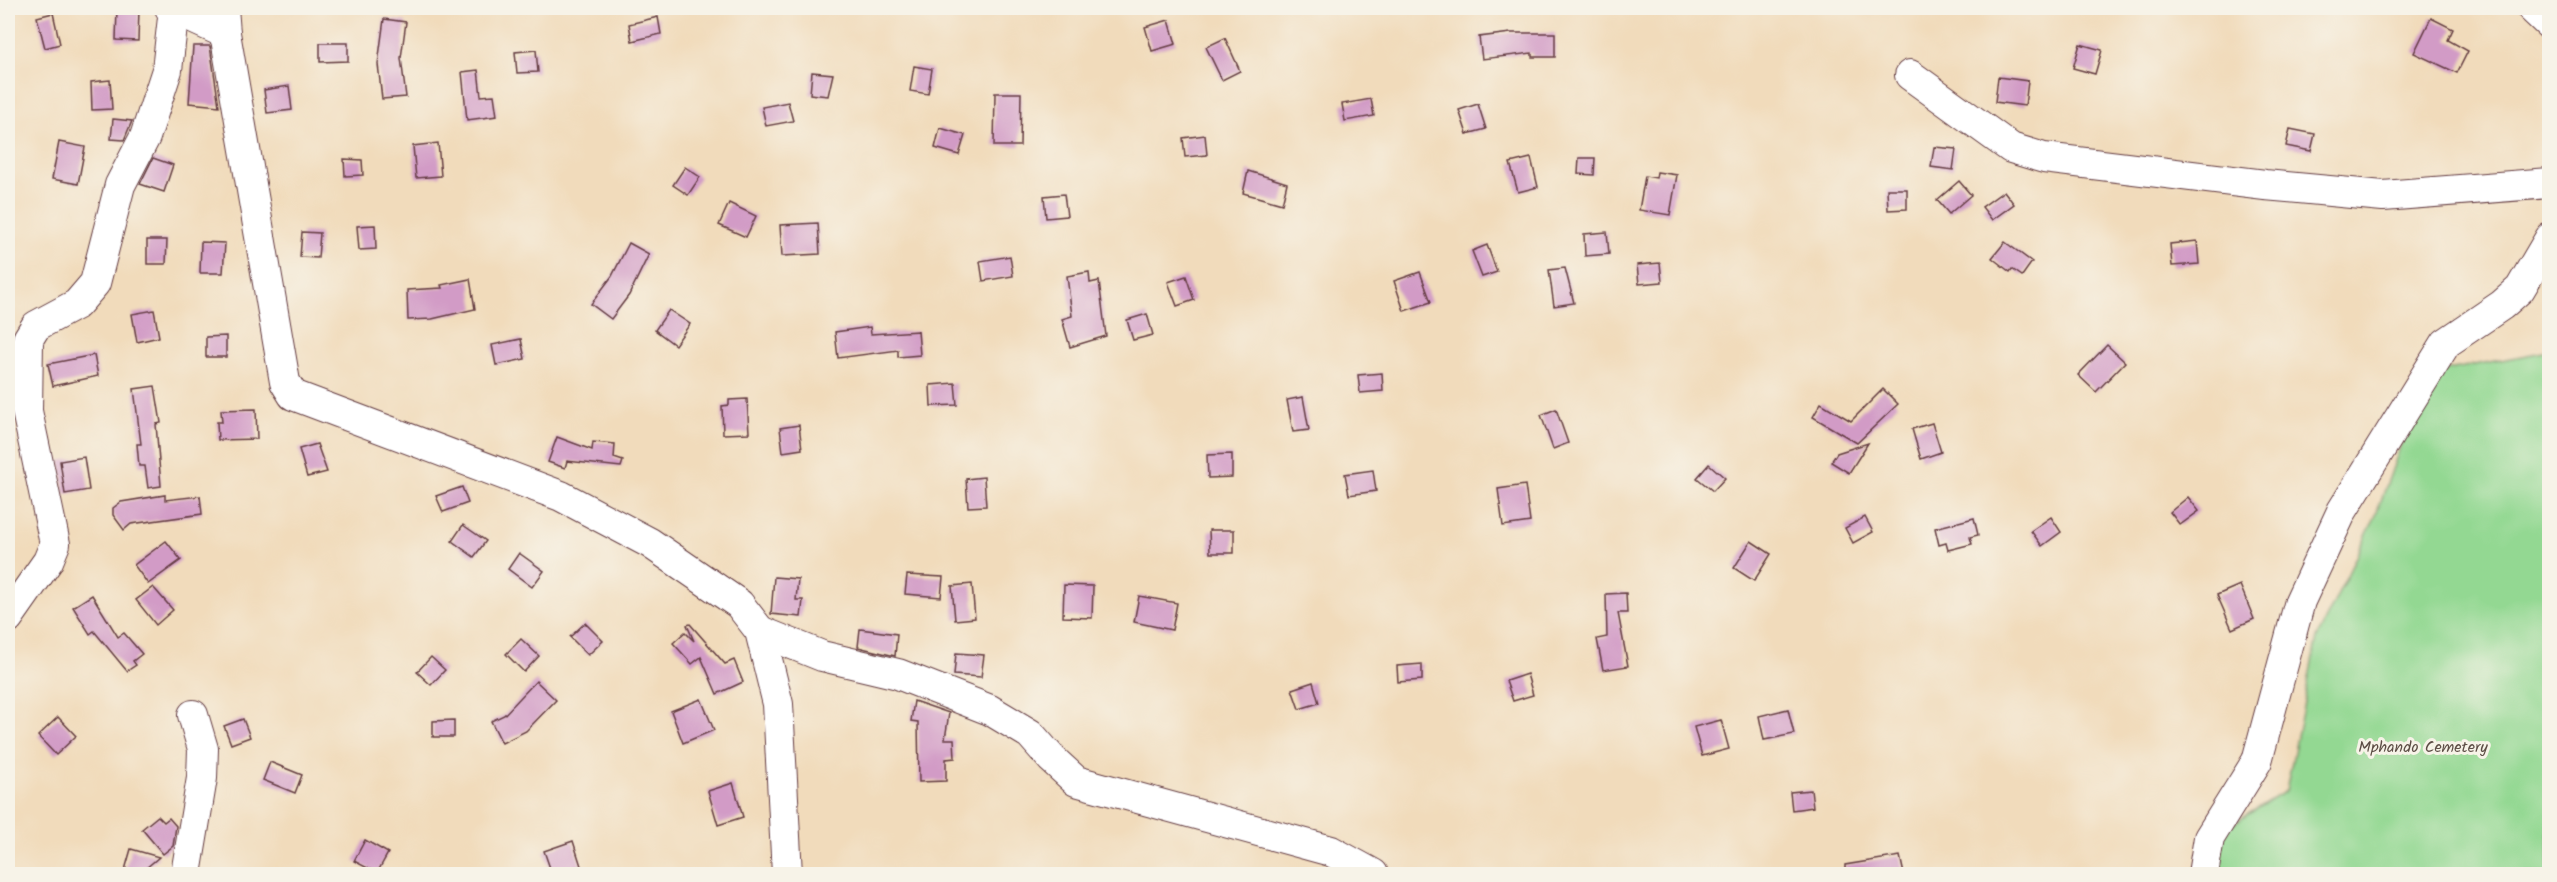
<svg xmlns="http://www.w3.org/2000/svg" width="2557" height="882" font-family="Kalam,sans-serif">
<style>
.green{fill:#93d892;stroke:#6e7c5e;stroke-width:1.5}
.building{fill:#d29bc6}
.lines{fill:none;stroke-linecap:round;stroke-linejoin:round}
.minor-casing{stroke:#633b41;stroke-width:32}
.minor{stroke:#fff;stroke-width:30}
.labels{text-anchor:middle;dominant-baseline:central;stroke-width:6;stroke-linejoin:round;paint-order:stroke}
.park-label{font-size:16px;fill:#5c4d45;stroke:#f7f3e8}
</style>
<rect width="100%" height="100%" fill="#f7f3e8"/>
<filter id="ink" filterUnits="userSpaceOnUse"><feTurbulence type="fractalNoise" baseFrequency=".0167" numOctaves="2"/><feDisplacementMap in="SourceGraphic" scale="12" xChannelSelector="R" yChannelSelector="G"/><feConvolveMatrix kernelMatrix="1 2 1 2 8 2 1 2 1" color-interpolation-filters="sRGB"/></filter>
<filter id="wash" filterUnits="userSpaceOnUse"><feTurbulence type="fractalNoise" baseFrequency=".008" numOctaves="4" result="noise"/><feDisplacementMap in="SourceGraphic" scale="24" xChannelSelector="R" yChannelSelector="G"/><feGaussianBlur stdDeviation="1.35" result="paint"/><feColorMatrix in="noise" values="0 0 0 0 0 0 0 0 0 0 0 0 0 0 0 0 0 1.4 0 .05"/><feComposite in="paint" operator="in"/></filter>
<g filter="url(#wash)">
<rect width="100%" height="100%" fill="#f1dbbb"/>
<polygon class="green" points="2549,351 2549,874 2212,874 2209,838 2286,791 2317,638 2376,515 2426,374"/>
<g id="blocks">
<g class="building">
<polygon points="117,9 139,9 138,41 116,40"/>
<polygon points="53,13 60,44 45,48 37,17"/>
<polygon points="658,17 661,34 632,41 629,24"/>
<polygon points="2431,18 2453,29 2448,40 2468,51 2457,73 2414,53"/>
<polygon points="384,19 406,22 401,58 406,97 382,99 378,64"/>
<polygon points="1169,20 1176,44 1152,51 1145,27"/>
<polygon points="1511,33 1555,33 1555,57 1532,57 1532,53 1482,59 1479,37"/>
<polygon points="1225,38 1240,71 1222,80 1206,47"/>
<polygon points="320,43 348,43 348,61 320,62"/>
<polygon points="2080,44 2102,50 2095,74 2073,68"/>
<polygon points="193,46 210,46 219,106 189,103"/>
<polygon points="536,50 538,72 517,73 515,52"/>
<polygon points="914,66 932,69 928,94 910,91"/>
<polygon points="478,70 481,96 494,95 497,116 467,120 462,72"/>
<polygon points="812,72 833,74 828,96 810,94"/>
<polygon points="1998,77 2028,81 2025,106 1995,102"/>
<polygon points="110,80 112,109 92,110 91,82"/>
<polygon points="289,86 292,110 267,113 264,90"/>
<polygon points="995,93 1021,93 1020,146 994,146"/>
<polygon points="1371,99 1374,116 1345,121 1342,104"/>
<polygon points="788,102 793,121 766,126 762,107"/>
<polygon points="1478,104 1486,129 1467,134 1459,110"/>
<polygon points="113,119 132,121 124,140 111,139"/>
<polygon points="940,128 965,135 959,155 935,148"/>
<polygon points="2290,129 2315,134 2311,151 2286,146"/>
<polygon points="1205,135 1207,155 1185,157 1183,138"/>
<polygon points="59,142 85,147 78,184 52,179"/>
<polygon points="438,143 441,176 416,178 413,146"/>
<polygon points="1934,147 1956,149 1953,170 1931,167"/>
<polygon points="153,158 173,165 164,192 140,184"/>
<polygon points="1531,158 1538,187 1518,192 1510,163"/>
<polygon points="1579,158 1595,158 1594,175 1578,174"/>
<polygon points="344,159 362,160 363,175 345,176"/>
<polygon points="685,167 700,177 688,195 673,185"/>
<polygon points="1248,171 1287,183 1282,204 1243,193"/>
<polygon points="1657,172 1677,175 1670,215 1639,210 1645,176 1656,178"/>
<polygon points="1959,181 1971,195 1949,214 1937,200"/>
<polygon points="1887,189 1907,189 1907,209 1888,210"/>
<polygon points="2004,191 2014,204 1992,220 1982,207"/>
<polygon points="1064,194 1067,216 1046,218 1044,196"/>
<polygon points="729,203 756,216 746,237 719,225"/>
<polygon points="818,223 820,254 782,256 780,225"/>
<polygon points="375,225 376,249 359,250 357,226"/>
<polygon points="302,232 320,233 318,258 300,257"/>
<polygon points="1607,232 1609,254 1585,256 1584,234"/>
<polygon points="147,240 167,240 166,264 147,264"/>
<polygon points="2197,241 2199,264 2172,266 2170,244"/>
<polygon points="201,242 225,243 223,273 200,273"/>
<polygon points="2005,242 2032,262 2022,276 2012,269 2010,272 1992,258"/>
<polygon points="629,243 649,254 629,295 611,319 591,304 612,276"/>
<polygon points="1487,245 1497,272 1482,277 1472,251"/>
<polygon points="1010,256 1013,276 983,281 980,261"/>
<polygon points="1660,263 1662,282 1639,284 1637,265"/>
<polygon points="1565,268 1574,303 1554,306 1549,270"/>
<polygon points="1089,272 1090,283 1099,281 1106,336 1070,347 1062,319 1072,316 1067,276"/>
<polygon points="1420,272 1431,302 1404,311 1394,281"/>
<polygon points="1186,276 1194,300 1177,306 1168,282"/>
<polygon points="470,279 475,309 432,319 408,320 407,290 442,288 441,285"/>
<polygon points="154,310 159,337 137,342 132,314"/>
<polygon points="669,310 690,324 675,345 655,330"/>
<polygon points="1147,314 1153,335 1133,340 1127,320"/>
<polygon points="870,327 871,334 918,331 920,355 898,357 898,350 838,358 835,332"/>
<polygon points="226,336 226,357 206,357 206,337"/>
<polygon points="521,339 525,359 496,365 492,345"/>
<polygon points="2107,345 2125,362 2096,392 2078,375"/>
<polygon points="94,355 98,376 53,386 48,364"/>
<polygon points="1382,373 1383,391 1360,393 1358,375"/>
<polygon points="955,383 957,405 931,406 930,385"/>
<polygon points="155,386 161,423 156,424 161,486 148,488 145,466 139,466 137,444 141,444 134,389"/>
<polygon points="1883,389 1898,404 1857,443 1813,417 1821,403 1851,421"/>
<polygon points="1303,397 1309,430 1293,432 1287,400"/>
<polygon points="747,399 749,433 723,434 722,406 729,405 729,400"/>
<polygon points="256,409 257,439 218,440 217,422 222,422 221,410"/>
<polygon points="1556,409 1568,443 1553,449 1541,415"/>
<polygon points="1932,423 1941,452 1921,459 1912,429"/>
<polygon points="799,425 802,449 783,452 780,428"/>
<polygon points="557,437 592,450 593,442 615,444 614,458 623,461 621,467 567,461 565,468 548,462"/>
<polygon points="1868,443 1849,473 1831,462 1837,453"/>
<polygon points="317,444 327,472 307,477 299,449"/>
<polygon points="1232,454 1232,477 1208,478 1207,455"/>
<polygon points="84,457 89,490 65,494 60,461"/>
<polygon points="1709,464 1725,478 1713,491 1697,478"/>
<polygon points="1373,470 1376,491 1349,495 1345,474"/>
<polygon points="984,477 986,506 968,507 966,479"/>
<polygon points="1525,485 1530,522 1503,526 1498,489"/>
<polygon points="462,487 468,503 443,512 436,496"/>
<polygon points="165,495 165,500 200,496 202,514 131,524 124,530 113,515 113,508 121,502"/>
<polygon points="2188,497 2199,511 2180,525 2170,512"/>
<polygon points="1865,517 1873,532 1853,543 1845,528"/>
<polygon points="2051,517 2061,532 2042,546 2031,531"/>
<polygon points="1974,518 1978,535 1970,537 1972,544 1948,550 1946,543 1939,545 1935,528"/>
<polygon points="463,525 486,541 474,557 452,541"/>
<polygon points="1209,530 1234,530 1234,553 1210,553"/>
<polygon points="166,541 181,560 148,584 134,565"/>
<polygon points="1751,541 1771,554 1754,581 1734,568"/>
<polygon points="519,553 544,571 532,587 508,569"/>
<polygon points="907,575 943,577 941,597 905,594"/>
<polygon points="774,577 798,579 796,600 803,600 801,617 771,614"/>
<polygon points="972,584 975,618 955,620 952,586"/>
<polygon points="1064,585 1093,586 1092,618 1063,617"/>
<polygon points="2240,585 2254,619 2232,629 2217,595"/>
<polygon points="153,587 173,610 156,625 136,600"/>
<polygon points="1626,593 1627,613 1618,613 1628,666 1603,670 1597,639 1607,637 1606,594"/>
<polygon points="92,595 118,637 124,633 142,654 133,661 136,665 127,671 94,631 90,634 73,607"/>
<polygon points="1139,596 1177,603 1172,630 1134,622"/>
<polygon points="585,623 603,641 588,655 570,637"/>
<polygon points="690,624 725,664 734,660 743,682 717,694 701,657 692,664 673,643 685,632 694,641 687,625"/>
<polygon points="860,629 897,634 895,656 858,647"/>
<polygon points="521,639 539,656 524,672 506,654"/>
<polygon points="956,653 984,655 981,677 954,675"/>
<polygon points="431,657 445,670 431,685 417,672"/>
<polygon points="1422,664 1422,680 1398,682 1397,666"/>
<polygon points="1527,674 1533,695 1513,701 1506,681"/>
<polygon points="536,681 556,700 526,731 502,743 491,721 504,715"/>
<polygon points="1313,682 1319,703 1299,709 1292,689"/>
<polygon points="701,699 714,730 683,743 671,711"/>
<polygon points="914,701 949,713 945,739 954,739 955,758 946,759 946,781 919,782 918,722 911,721"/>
<polygon points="1788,709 1794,734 1764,740 1759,716"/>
<polygon points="58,717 76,736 56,755 38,736"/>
<polygon points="243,719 250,737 231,744 224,726"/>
<polygon points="454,720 454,737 433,737 433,721"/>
<polygon points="1721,720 1729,749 1702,756 1694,727"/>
<polygon points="270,762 302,775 295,793 263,780"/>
<polygon points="733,783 743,817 718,825 708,791"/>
<polygon points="1811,790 1813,807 1792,810 1790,792"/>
<polygon points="158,816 164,822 169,818 176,826 173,846 163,854 142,829"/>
<polygon points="365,840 388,853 377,873 354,861"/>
<polygon points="573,841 582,869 565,874 552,874 544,851"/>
<polygon points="131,849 159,857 139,874 125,870"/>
<polygon points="1900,856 1904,874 1845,874 1845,865"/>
</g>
</g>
</g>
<g filter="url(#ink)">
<use href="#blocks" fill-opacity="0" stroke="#633b41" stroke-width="1.5"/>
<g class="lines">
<defs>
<g id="minor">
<polyline points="170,8 225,33"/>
<polyline points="223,8 225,33 285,382 293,395 561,496 650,543 739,604 760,631 778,704 787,874"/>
<polyline points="2532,8 2550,25"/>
<polyline points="1910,75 2011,148 2044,158 2265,185 2383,196 2550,183"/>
<polyline points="8,618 48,561 55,544 27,411 28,339 36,326 77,304 95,283 120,185 145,137 167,70 174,9"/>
<polyline points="760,631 822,656 898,674 990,710 1030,734 1052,759 1076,781 1331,851 1373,874"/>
<polyline points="186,874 202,778 203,749 193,715"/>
<polyline points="2203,874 2209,838 2257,761 2300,601 2342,511 2446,343 2502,305 2520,289 2550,238"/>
</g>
</defs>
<use href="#minor" class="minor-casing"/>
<use href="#minor" class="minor"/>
</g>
</g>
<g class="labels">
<g class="park-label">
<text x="2423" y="747">Mphando Cemetery</text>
</g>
</g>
<rect width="2557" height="882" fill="none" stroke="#f7f3e8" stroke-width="30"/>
</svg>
